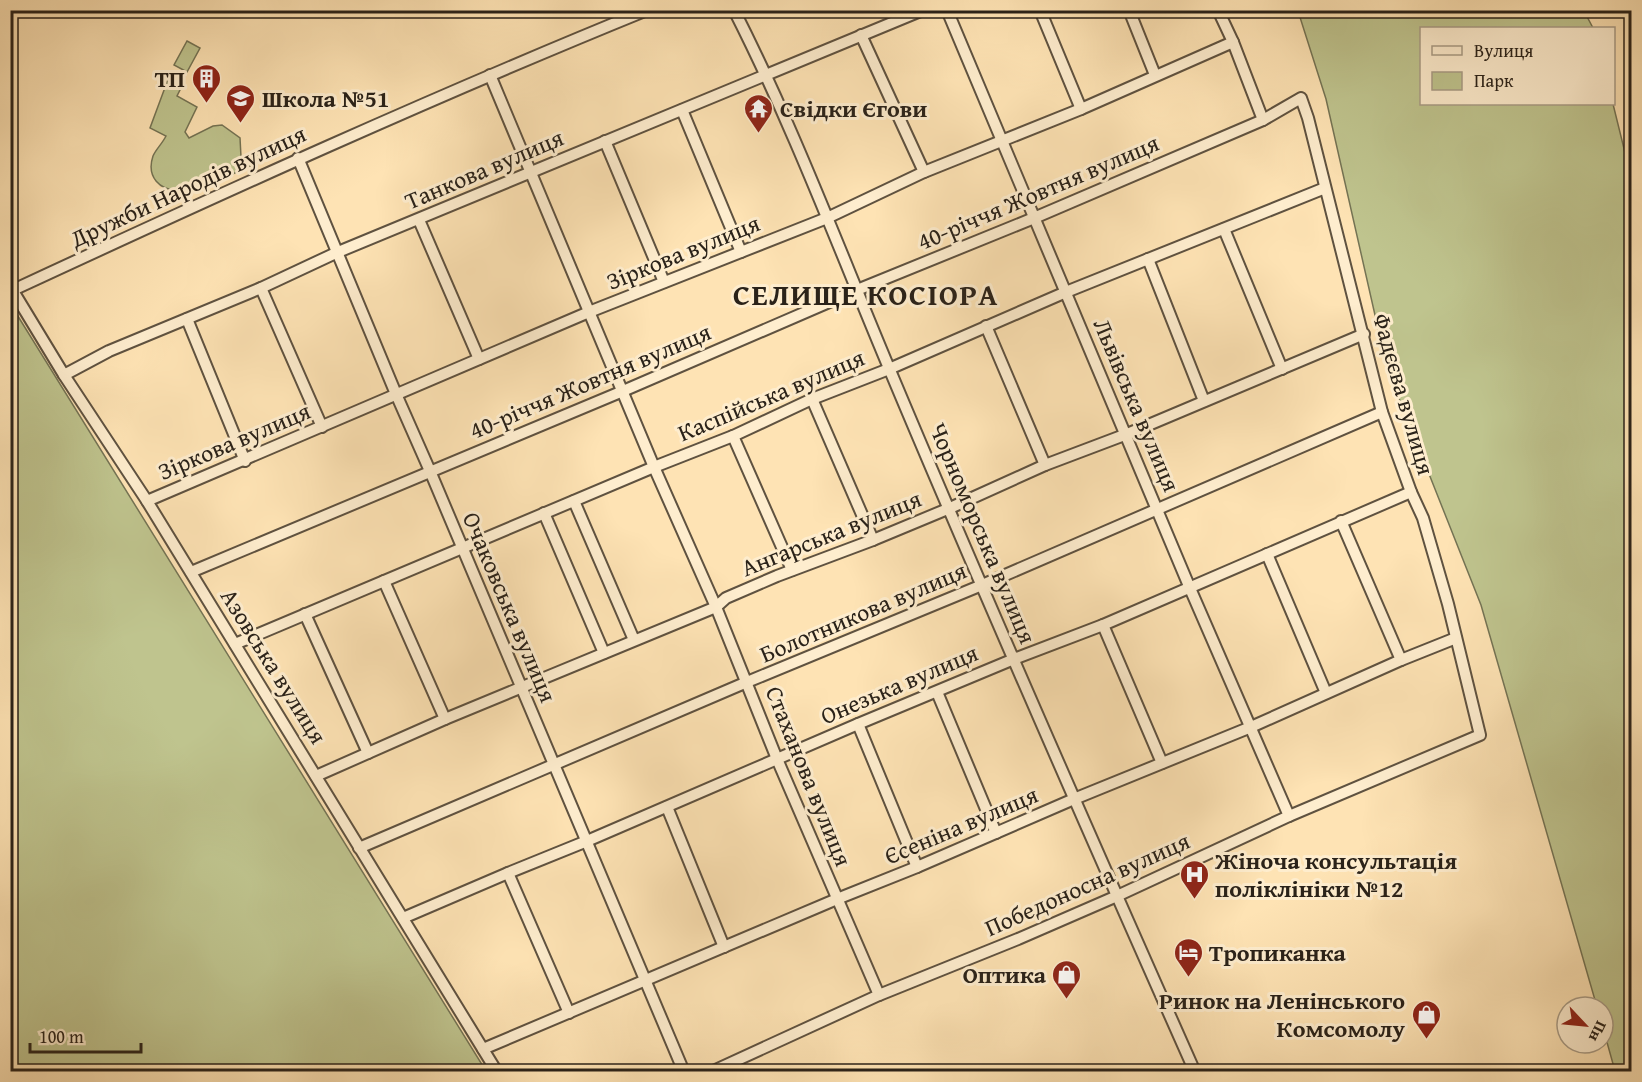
<svg xmlns="http://www.w3.org/2000/svg" width="1642" height="1082" font-family="'Gentium Book Plus',serif">
<style>
.green{fill:#bfc48e;stroke:#747354;stroke-width:1.5}
.lines{fill:none;stroke-linecap:round;stroke-linejoin:round}
.minor-casing{stroke:#5f5240;stroke-width:14}
.minor{stroke:#feedce;stroke-width:10}
.labels{text-anchor:middle;dominant-baseline:central;stroke-width:6;stroke-linejoin:round;paint-order:stroke}
.poi-label{font-size:24px;font-weight:bold;fill:#2a2219;stroke:#feedce;text-anchor:start}
.street-label{font-size:24px;fill:#2a2219;stroke:#feedce}
.district-label{font-size:30px;font-weight:bold;letter-spacing:1.5px;fill:#2a2219;stroke:#feedce}
</style>
<rect width="100%" height="100%" fill="#fee3b4"/>
<filter id="stains"><feTurbulence type="fractalNoise" baseFrequency=".00333" numOctaves="4"/><feColorMatrix values="0 0 0 0 .2 0 0 0 0 .09 0 0 0 0 .02 0 0 0 .5 -.17"/></filter>
<radialGradient id="worn" r=".72"><stop offset=".6" stop-color="#630" stop-opacity="0"/><stop offset="1" stop-color="#630" stop-opacity=".3"/></radialGradient>
<g class="green">
<polygon points="1298,11 1584,11 1593,28 1422,28 1422,104 1613,104 1632,181 1632,485 1628,486 1632,562 1631,1071 1615,1071 1603,1028 1603,1007 1597,1007 1481,605 1387,368 1326,99"/>
<polygon points="187,41 200,48 187,72 174,65"/>
<path d="M170 74 184 82 177 96 197 107 185 132 189 138 213 126 222 125 240 138 241 157 245 159 289 137 294 146 182 197 179 190C160 191 146 177 153 156 156 149 162 144 166 136L150 128Z"/>
<polygon points="11,305 486,1071 11,1071"/>
</g>
<g class="lines">
<defs>
<g id="minor">
<path d="M734 10C793 126 839 249 889 368 988 604 1091 838 1195 1072"/>
<polyline points="947,10 1189,586 1289,816"/>
<polyline points="1040,10 1081,109"/>
<polyline points="1129,10 1155,75"/>
<polyline points="1218,10 1233,42 1263,120"/>
<polyline points="861,35 924,172"/>
<polyline points="490,75 654,467 716,607 777,759 879,995"/>
<polyline points="682,110 741,252"/>
<polyline points="605,141 664,282"/>
<polyline points="298,158 396,394 430,471 684,1072"/>
<polyline points="419,220 479,359"/>
<polyline points="1224,229 1282,369"/>
<polyline points="1148,259 1204,401"/>
<polyline points="10,286 64,375 147,501 497,1072"/>
<polyline points="261,288 322,427"/>
<path d="M13 290C222 193 433 97 647 10"/>
<polyline points="187,319 245,461"/>
<polyline points="986,326 1045,465"/>
<polyline points="64,375 109,351 261,288 338,252 923,10"/>
<polyline points="812,399 873,540"/>
<polyline points="733,436 792,570"/>
<polyline points="147,501 589,312 827,218 924,172 1081,109 1233,42"/>
<polyline points="574,501 634,640"/>
<polyline points="544,513 604,653"/>
<polyline points="1341,521 1401,660"/>
<polyline points="1267,554 1326,693"/>
<polyline points="191,572 623,391 857,290 1034,218 1263,120 1301,98 1308,118 1382,412 1411,492 1423,518 1448,604 1480,735 1289,816 1117,896 1018,939 879,995 711,1072"/>
<polyline points="384,581 445,719"/>
<polyline points="305,614 368,753"/>
<polyline points="1103,625 1162,763"/>
<polyline points="235,644 654,467 733,436 812,399 889,369 1066,292 1325,188"/>
<polyline points="937,692 996,833"/>
<polyline points="858,724 917,867"/>
<polyline points="316,776 445,719 716,607 726,598 777,576 873,540 950,508 1045,465 1127,434 1364,334"/>
<polyline points="667,807 724,947"/>
<polyline points="359,848 747,682 982,585 1382,412"/>
<polyline points="508,873 569,1013"/>
<polyline points="403,918 508,873 587,841 858,724 1014,659 1103,625 1411,492"/>
<polyline points="483,1049 837,899 917,867 1074,799 1251,727 1401,660 1456,638"/>
</g>
</defs>
<use href="#minor" class="minor-casing"/>
<use href="#minor" class="minor"/>
</g>
<defs>
<symbol id="building-pin" viewBox="-11 -11 22 30"><path d="M0 17L-7.5 6A9.5 9.5 0 1 1 7.5 6Z" fill="#8f2418" stroke="#feedce"/><path d="M-4-6H4V6H1V3H-1V6H-4ZM-2.5-4.3h1.7v1.8h-1.7ZM.8-4.3h1.7v1.8H.8ZM-2.5-1h1.7V.8h-1.7ZM.8-1h1.7V.8H.8Z" fill="#fff"/></symbol>
<symbol id="school-pin" viewBox="-11 -11 22 30"><path d="M0 17L-7.5 6A9.5 9.5 0 1 1 7.5 6Z" fill="#8f2418" stroke="#feedce"/><path d="M0-5L7-2L0 1L-7-2ZM-4 1L0 2.5L4 1V4Q0 6-4 4Z" fill="#fff"/></symbol>
<symbol id="temple-pin" viewBox="-11 -11 22 30"><path d="M0 17L-7.5 6A9.5 9.5 0 1 1 7.5 6Z" fill="#8f2418" stroke="#feedce"/><path d="M0-6L5-2H3V0L6.5 2.5H4V6H1.5V3h-3V6H-4V2.5H-6.5L-3 0V-2H-5Z" fill="#fff"/></symbol>
<symbol id="hospital-pin" viewBox="-11 -11 22 30"><path d="M0 17L-7.5 6A9.5 9.5 0 1 1 7.5 6Z" fill="#8f2418" stroke="#feedce"/><path d="M-5-5h3v3.5h4V-5h3V5h-3V1.5h-4V5h-3Z" fill="#fff"/></symbol>
<symbol id="hotel-pin" viewBox="-11 -11 22 30"><path d="M0 17L-7.5 6A9.5 9.5 0 1 1 7.5 6Z" fill="#8f2418" stroke="#feedce"/><path d="M-6-4.5h1.5V1H6V5H4.5V3h-9V5H-6ZM-4 0a1.8 1.8 0 1 1 3.6 0ZM.5 0V-2.5h3Q6-2.5 6 0Z" fill="#fff"/></symbol>
<symbol id="shop-pin" viewBox="-11 -11 22 30"><path d="M0 17L-7.5 6A9.5 9.5 0 1 1 7.5 6Z" fill="#8f2418" stroke="#feedce"/><path d="M-5-2.5h2.3a2.7 3.5 0 0 1 5.4 0H5L5.5 6h-11ZM-1.5-2.5h3a1.5 2.3 0 0 0-3 0Z" fill="#fff"/></symbol>
</defs>
<g fill-rule="evenodd">
<use href="#building-pin" x="190" y="62" width="33" height="45"/>
<use href="#school-pin" x="224" y="82" width="33" height="45"/>
<use href="#temple-pin" x="742" y="92" width="33" height="45"/>
<use href="#hospital-pin" x="1178" y="858" width="33" height="45"/>
<use href="#hotel-pin" x="1172" y="936" width="33" height="45"/>
<use href="#shop-pin" x="1050" y="958" width="33" height="45"/>
<use href="#shop-pin" x="1410" y="998" width="33" height="45"/>
</g>
<g class="labels">
<g class="poi-label">
<text x="185" y="78" text-anchor="end">ТП</text>
<text x="262" y="98">Школа №51</text>
<text x="780" y="108">Свідки Єгови</text>
<text x="1215" y="860">Жіноча консультація<tspan x="1215" dy="28">поліклініки №12</tspan></text>
<text x="1209" y="952">Тропиканка</text>
<text x="1046" y="974" text-anchor="end">Оптика</text>
<text x="1405" y="1000" text-anchor="end">Ринок на Ленінського<tspan x="1405" dy="28">Комсомолу</tspan></text>
</g>
<g class="street-label">
<text transform="translate(484 169) rotate(-23)">Танкова вулиця</text>
<text transform="translate(188 186) rotate(-25)">Дружби Народів вулиця</text>
<text transform="translate(1038 192) rotate(-23)">40-річчя Жовтня вулиця</text>
<text transform="translate(683 252) rotate(-22)">Зіркова вулиця</text>
<text transform="translate(590 381) rotate(-23)">40-річчя Жовтня вулиця</text>
<text transform="translate(1404 394) rotate(74)">Фадєєва вулиця</text>
<text transform="translate(771 395) rotate(-23)">Каспійська вулиця</text>
<text transform="translate(1137 405) rotate(67)">Львівська вулиця</text>
<text transform="translate(234 441) rotate(-23)">Зіркова вулиця</text>
<text transform="translate(831 533) rotate(-22)">Ангарська вулиця</text>
<text transform="translate(983 533) rotate(67)">Чорноморська вулиця</text>
<text transform="translate(510 607) rotate(67)">Очаковська вулиця</text>
<text transform="translate(863 612) rotate(-23)">Болотникова вулиця</text>
<text transform="translate(274 666) rotate(58)">Азовська вулиця</text>
<text transform="translate(899 684) rotate(-23)">Онезька вулиця</text>
<text transform="translate(809 776) rotate(68)">Стаханова вулиця</text>
<text transform="translate(961 825) rotate(-23)">Єсеніна вулиця</text>
<text transform="translate(1087 884) rotate(-24)">Победоносна вулиця</text>
</g>
<g class="district-label">
<text x="866" y="294">СЕЛИЩЕ КОСІОРА</text>
</g>
</g>
<rect width="1642" height="1082" fill="none" stroke="#fee3b4" stroke-width="36"/>
<rect x="12" y="12" width="1618" height="1058" fill="none" stroke="#2a2219" stroke-width="3"/>
<rect x="18" y="18" width="1606" height="1046" fill="none" stroke="#2a2219" stroke-width="1.5"/>
<rect x="1420" y="27" width="195" height="78" fill="#feedce" stroke="#a99c86" stroke-width="1.5"/>
<rect x="1432" y="46" width="30" height="9" fill="#feedce" stroke="#a99c86" stroke-width="1.5"/>
<text x="1474" y="57" font-size="18" fill="#2a2219">Вулиця</text>
<rect x="1432" y="72" width="30" height="18" fill="#bfc48e" stroke="#a99c86" stroke-width="1.5"/>
<text x="1474" y="87" font-size="18" fill="#2a2219">Парк</text>
<g transform="translate(1585 1025) rotate(116)"><circle r="28" fill="#feedce" stroke="#a99c86" stroke-width="1.5"/>
<path d="M0-4.5L10 22L0 15L-10 22Z" fill="#8f2418"/>
<text y="-9" font-size="16" font-weight="bold" text-anchor="middle" fill="#2a2219">Пн</text>
</g>
<path d="M30 1043v9h111v-9" fill="none" stroke="#2a2219" stroke-width="3"/>
<text x="39" y="1043" font-size="18" fill="#2a2219" stroke="#feedce" stroke-width="4.5" paint-order="stroke">100 m</text>
<rect width="100%" height="100%" filter="url(#stains)"/>
<rect width="100%" height="100%" fill="url(#worn)"/>
</svg>
